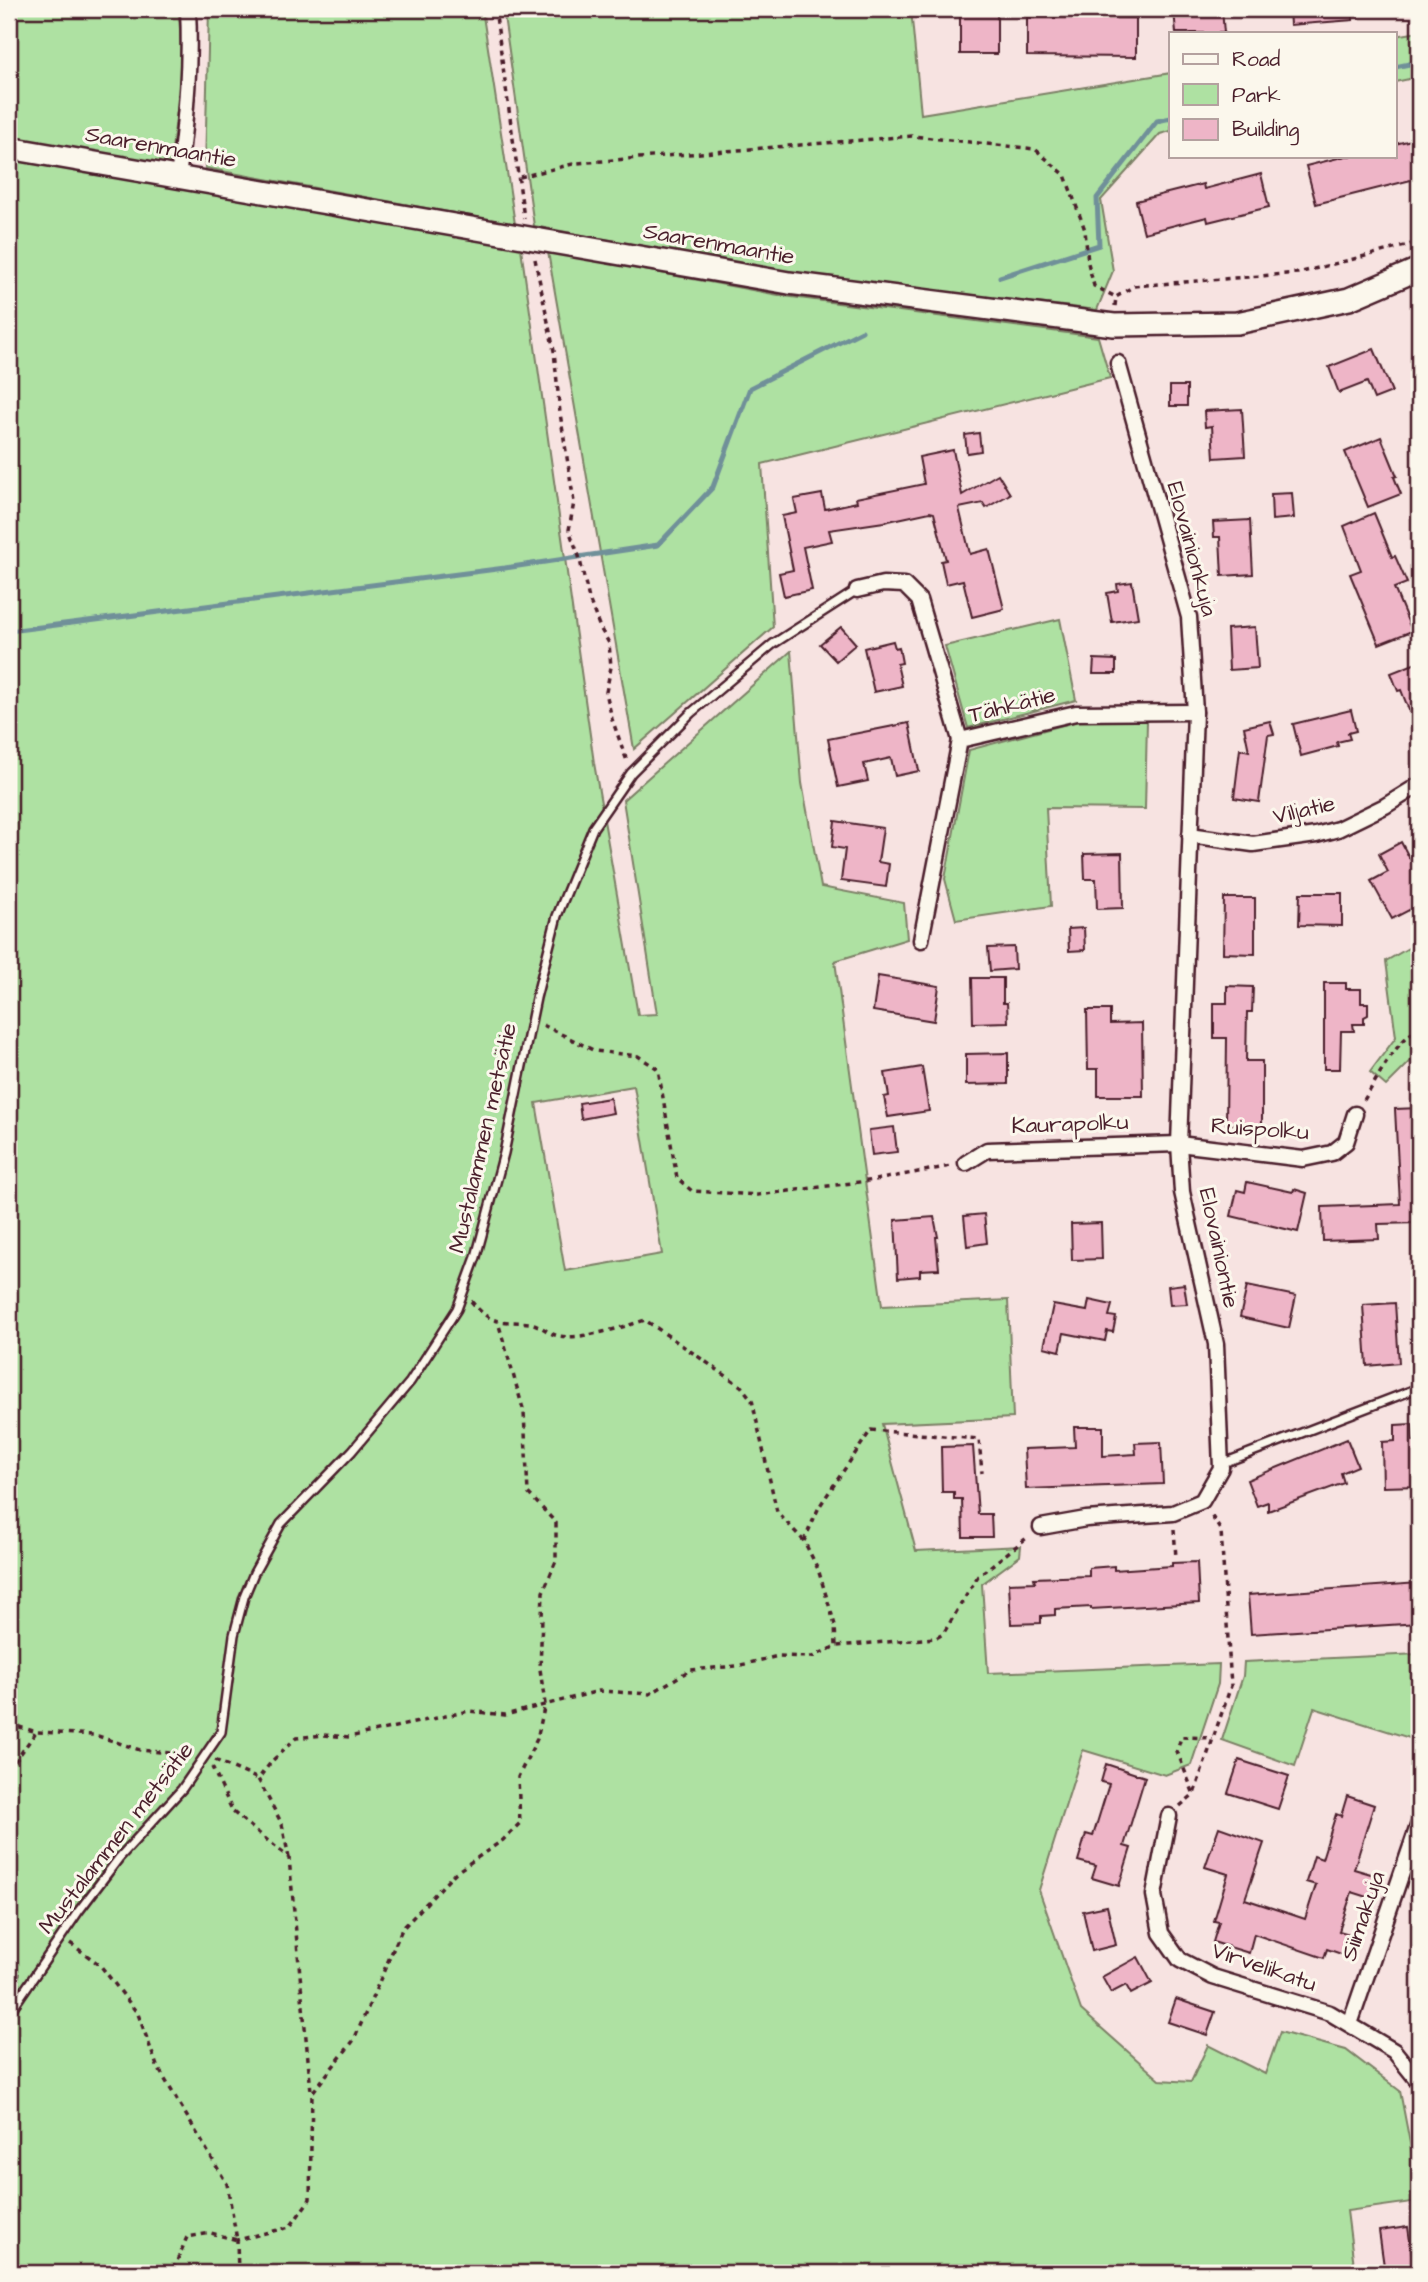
<svg xmlns="http://www.w3.org/2000/svg" width="1428" height="2282" font-family="'Architects Daughter',sans-serif">
<style>
.green{fill:#aee1a2;stroke:#7c8066;stroke-width:2;fill-rule:evenodd}
.lines{fill:none;stroke-linecap:round;stroke-linejoin:round}
.stream{stroke:#709099;stroke-width:5}
.building{fill:#eeb5c7;stroke:#4a1f2b;stroke-width:2}
.lane-casing{stroke:#4a1f2b;stroke-width:12}
.street-casing{stroke:#4a1f2b;stroke-width:19}
.secondary-casing{stroke:#4a1f2b;stroke-width:26}
.path{stroke:#4a1f2b;stroke-width:3.5;stroke-dasharray:5 5;stroke-linecap:butt}
.lane{stroke:#fbf7ec;stroke-width:7}
.street{stroke:#fbf7ec;stroke-width:14}
.secondary{stroke:#fbf7ec;stroke-width:21}
.labels{text-anchor:middle;dominant-baseline:central;stroke-width:6;stroke-linejoin:round;paint-order:stroke}
.street-label{font-size:23px;fill:#4a1f2b;stroke:#fbf7ec}
</style>
<rect width="100%" height="100%" fill="#f7e3e1"/>
<filter id="ink" filterUnits="userSpaceOnUse"><feTurbulence type="fractalNoise" baseFrequency=".0143" numOctaves="2"/><feDisplacementMap in="SourceGraphic" scale="14" xChannelSelector="R" yChannelSelector="G"/><feConvolveMatrix kernelMatrix="1 2 1 2 8 2 1 2 1" color-interpolation-filters="sRGB"/></filter>
<g filter="url(#ink)">
<g class="green">
<path d="M9 9H178C186 66 175 127 167 183L521 248 594 763 638 1015 657 1014 623 800 791 651 802 783 821 887 904 903 907 939 835 961 882 1306 1008 1300 1013 1418 882 1424 916 1551 1021 1546 1020 1556 982 1584 988 1673 1219 1664 1218 1684 1191 1765 1165 1775 1083 1750 1039 1890 1081 2010 1160 2080 1191 2082 1208 2045 1265 2074 1280 2032 1346 2050 1400 2091 1419 2190V2201L1347 2211 1355 2273H9ZM634 1086 662 1254 565 1271 536 1103Z"/>
<polygon points="209,9 482,9 515,224 205,168"/>
<polygon points="503,9 911,9 921,114 1171,73 1171,131 1160,134 1101,200 1113,271 1097,310 794,274 534,226"/>
<polygon points="1419,32 1419,77 1395,82 1395,36"/>
<polygon points="548,252 784,296 1098,337 1110,378 762,464 773,627 634,749"/>
<polygon points="1060,619 1076,700 968,728 945,646"/>
<polygon points="1078,721 1147,721 1145,809 1046,808 1051,906 956,920 945,879 969,750"/>
<polygon points="1419,942 1419,1053 1386,1086 1370,1072 1396,1037 1386,961"/>
<polygon points="1419,1654 1419,1741 1314,1708 1295,1766 1222,1740 1243,1676 1244,1662"/>
</g>
<g class="lines">
<g class="stream">
<polyline points="1395,67 1419,62"/>
<polyline points="1000,277 1099,245 1097,198 1157,121 1171,118"/>
<polyline points="9,631 505,568 658,545 713,487 750,388 862,331"/>
</g>
</g>
<g class="building">
<rect x="960" y="9" width="37" height="45"/>
<polygon points="1174,9 1222,9 1224,33 1176,33"/>
<polygon points="1289,9 1353,9 1353,20 1290,25"/>
<polygon points="1027,17 1136,18 1136,57 1027,56"/>
<polygon points="1419,138 1419,178 1316,204 1306,166 1346,156 1395,156 1395,144"/>
<polygon points="1261,174 1269,207 1208,222 1207,217 1144,233 1136,201 1203,184 1204,189"/>
<polygon points="1374,349 1392,392 1374,399 1367,382 1339,393 1329,367"/>
<rect x="1170" y="386" width="17" height="20"/>
<polygon points="1242,409 1245,456 1214,458 1212,426 1205,427 1204,411"/>
<polygon points="979,433 981,451 967,453 965,435"/>
<polygon points="1381,437 1397,476 1394,477 1401,494 1368,507 1345,452"/>
<polygon points="953,450 962,495 998,474 1010,494 986,508 983,503 959,508 970,554 989,549 1004,609 972,617 963,580 946,584 941,561 946,560 934,513 930,512 884,522 829,530 832,541 803,547 812,590 784,596 779,573 793,570 782,516 797,513 794,499 822,494 825,509 857,502 856,498 924,484 919,457"/>
<polygon points="1292,493 1294,518 1272,520 1271,494"/>
<polygon points="1374,513 1392,557 1395,556 1407,583 1394,588 1412,631 1379,644 1350,574 1361,570 1344,526"/>
<polygon points="1250,520 1253,574 1222,576 1220,537 1214,537 1213,522"/>
<polygon points="1132,582 1138,618 1112,622 1107,593 1118,591 1117,584"/>
<polygon points="841,627 856,644 836,661 820,644"/>
<polygon points="1255,627 1258,668 1229,670 1227,629"/>
<polygon points="893,641 895,648 899,647 902,663 897,664 902,686 874,692 864,648"/>
<polygon points="1094,659 1116,660 1116,674 1093,674"/>
<polygon points="1419,662 1419,733 1418,733 1401,690 1398,691 1391,673"/>
<polygon points="1351,710 1356,731 1348,733 1350,739 1337,742 1338,746 1301,756 1293,724"/>
<polygon points="1270,721 1274,734 1268,735 1259,802 1234,798 1240,749 1249,751 1244,727"/>
<polygon points="909,723 919,771 895,776 891,758 864,764 868,781 838,787 828,739"/>
<polygon points="835,821 883,828 878,862 889,864 886,887 841,881 845,849 832,847"/>
<polygon points="1401,842 1419,876 1419,905 1392,919 1371,881 1388,872 1379,854"/>
<polygon points="1122,853 1123,908 1097,909 1096,879 1085,879 1084,854"/>
<polygon points="1300,893 1342,893 1342,926 1299,925"/>
<polygon points="1224,898 1255,898 1255,954 1223,953"/>
<polygon points="1084,928 1085,950 1069,951 1068,929"/>
<polygon points="1014,947 1015,969 990,971 988,948"/>
<polygon points="878,976 939,986 934,1021 873,1011"/>
<polygon points="972,978 1003,978 1003,1003 1007,1003 1008,1022 973,1023"/>
<polygon points="1324,983 1346,983 1346,989 1361,989 1361,1003 1368,1003 1368,1015 1364,1017 1364,1024 1353,1024 1354,1031 1341,1031 1340,1069 1324,1069"/>
<polygon points="1227,986 1253,987 1252,1012 1247,1012 1246,1061 1262,1061 1262,1124 1226,1124 1227,1038 1214,1038 1214,1003 1227,1003"/>
<polygon points="1087,1010 1110,1010 1110,1024 1142,1023 1143,1096 1098,1096 1098,1069 1088,1069"/>
<polygon points="1008,1053 1008,1084 966,1085 966,1054"/>
<polygon points="922,1067 929,1111 888,1117 884,1097 889,1096 885,1073"/>
<polygon points="610,1098 613,1113 581,1119 579,1103"/>
<polygon points="1419,1108 1419,1223 1378,1224 1379,1239 1323,1241 1322,1207 1400,1204 1395,1109"/>
<polygon points="894,1127 897,1152 872,1155 869,1130"/>
<polygon points="1247,1182 1293,1192 1294,1189 1307,1193 1298,1232 1231,1216 1237,1190 1245,1192"/>
<polygon points="984,1214 987,1243 967,1246 964,1216"/>
<polygon points="934,1217 938,1237 936,1237 939,1269 920,1270 920,1276 898,1278 895,1220"/>
<polygon points="1101,1223 1102,1259 1072,1260 1071,1224"/>
<polygon points="1184,1284 1187,1304 1170,1305 1168,1286"/>
<polygon points="1247,1286 1296,1296 1289,1328 1240,1317"/>
<polygon points="1089,1300 1112,1305 1109,1316 1116,1317 1113,1332 1107,1331 1105,1341 1064,1333 1060,1351 1044,1347 1053,1305 1087,1311"/>
<polygon points="1395,1303 1399,1363 1367,1366 1363,1305"/>
<polygon points="1412,1424 1413,1441 1419,1441 1419,1486 1383,1487 1382,1442 1395,1441 1395,1425"/>
<polygon points="1074,1427 1103,1427 1103,1456 1136,1454 1135,1443 1161,1442 1163,1484 1026,1489 1024,1449 1075,1447"/>
<polygon points="1347,1439 1358,1466 1341,1473 1344,1483 1268,1511 1268,1502 1257,1506 1247,1480"/>
<polygon points="973,1446 978,1514 991,1514 992,1537 963,1537 962,1499 954,1499 954,1492 942,1492 941,1447"/>
<polygon points="1197,1562 1199,1603 1091,1609 1091,1607 1055,1609 1055,1615 1041,1616 1041,1623 1011,1624 1009,1583 1035,1582 1034,1578 1089,1576 1089,1568 1114,1566 1114,1570 1172,1566 1172,1563"/>
<polygon points="1419,1583 1419,1623 1251,1634 1248,1595"/>
<polygon points="1239,1760 1289,1776 1278,1809 1228,1793"/>
<polygon points="1106,1764 1145,1777 1124,1846 1131,1848 1119,1886 1092,1878 1096,1866 1078,1861 1086,1834 1093,1836 1109,1784 1101,1782"/>
<polygon points="1347,1796 1374,1805 1354,1869 1381,1877 1374,1899 1352,1892 1339,1931 1353,1935 1347,1956 1327,1949 1324,1958 1254,1934 1249,1953 1213,1942 1219,1922 1214,1921 1228,1874 1205,1867 1219,1827 1264,1843 1245,1899 1305,1919 1316,1885 1306,1882 1314,1856 1322,1859 1336,1814 1341,1816"/>
<polygon points="1107,1906 1116,1945 1092,1951 1083,1911"/>
<polygon points="1138,1957 1152,1983 1131,1994 1126,1985 1111,1993 1102,1977"/>
<polygon points="1176,1999 1215,2012 1207,2035 1168,2022"/>
<polygon points="1408,2227 1414,2268 1385,2273 1379,2231"/>
</g>
<g class="lines">
<defs>
<g id="lane">
<polyline points="1221,1464 1413,1390"/>
<polyline points="9,2013 78,1912 119,1858 182,1789 221,1732 234,1635 244,1597 254,1573 281,1524 352,1451 410,1382 457,1309 476,1257 504,1153 536,998 557,916 593,828 631,773 691,713 773,644 857,590"/>
</g>
<g id="street">
<path d="M178 177C186 120 191 66 188 9"/>
<polyline points="857,590 883,584 904,585 919,600 960,740"/>
<polyline points="1190,835 1253,844 1316,835 1338,829 1385,806 1419,785"/>
<polyline points="921,940 960,740 1076,713 1195,712"/>
<polyline points="966,1163 987,1150 1179,1144 1303,1159 1332,1153 1346,1142 1355,1114"/>
<polyline points="1041,1527 1086,1519 1173,1513 1202,1501 1221,1468 1216,1344 1182,1192 1179,1144 1195,712 1189,617 1118,363"/>
<polyline points="1169,1816 1154,1895 1161,1933 1180,1960 1213,1977 1330,2013 1394,2051 1419,2082"/>
<polyline points="1350,2024 1419,1823"/>
</g>
<polyline id="secondary" points="9,148 789,283 1114,325 1237,323 1349,299 1419,269"/>
</defs>
<use href="#lane" class="lane-casing"/>
<use href="#street" class="street-casing"/>
<use href="#secondary" class="secondary-casing"/>
<g class="path">
<polyline points="495,9 524,218"/>
<polyline points="520,177 577,163 912,136 1035,149 1065,175 1085,230 1088,263 1094,286 1116,297"/>
<polyline points="535,259 554,351 560,413 574,502 569,530 579,556 589,599 600,628 609,643 611,667 606,692 612,719 627,761"/>
<polyline points="1115,306 1116,297 1134,286 1298,273 1409,245 1419,241"/>
<polyline points="543,1025 595,1051 638,1056 658,1069 677,1178 692,1191 758,1195 875,1180 951,1166"/>
<path d="M1364 1100C1379 1076 1394 1043 1419 1028"/>
<path d="M471 1301C493 1327 499 1320 529 1323 540 1324 548 1334 559 1336 581 1340 624 1327 645 1320L741 1386 752 1400 777 1512 804 1541 818 1569 835 1625 836 1646"/>
<polyline points="1174,1529 1176,1558"/>
<polyline points="804,1541 819,1507 871,1430 979,1439 982,1473"/>
<polyline points="9,1724 37,1732 95,1735 140,1750 191,1755"/>
<polyline points="215,1760 258,1779"/>
<polyline points="212,1767 233,1812 289,1858 311,2091"/>
<polyline points="9,1770 36,1732"/>
<polyline points="1193,1792 1177,1751 1181,1737 1213,1738"/>
<polyline points="1180,1806 1194,1794 1231,1686 1221,1531 1211,1515"/>
<polyline points="289,1858 282,1824 258,1779 272,1761 296,1738 323,1735 349,1737 469,1711 505,1715 599,1691 650,1694 690,1670 737,1666 778,1656 812,1657 836,1646 936,1638 943,1634 978,1576 1028,1537"/>
<polyline points="70,1943 100,1965 138,2014 157,2066 227,2184 237,2240 211,2233 187,2237 172,2273"/>
<polyline points="9,1970 20,1975"/>
<polyline points="238,2273 237,2240 290,2227 310,2199 312,2093 354,2040 402,1929 455,1873 503,1840 520,1823 518,1777 537,1739 545,1704 540,1669 543,1592 556,1561 556,1523 528,1493 524,1412 498,1322"/>
</g>
<use href="#lane" class="lane"/>
<use href="#street" class="street"/>
<use href="#secondary" class="secondary"/>
</g>
</g>
<g class="labels">
<g class="street-label">
<text transform="translate(161 147) rotate(10)">Saarenmaantie</text>
<text transform="translate(719 244) rotate(10)">Saarenmaantie</text>
<text transform="translate(1192 549) rotate(75)">Elovainionkuja</text>
<text transform="translate(1012 705) rotate(-14)">Tähkätie</text>
<text transform="translate(1304 810) rotate(-13)">Viljatie</text>
<text transform="translate(1070 1124) rotate(-2)">Kaurapolku</text>
<text transform="translate(1260 1129) rotate(4)">Ruispolku</text>
<text transform="translate(483 1138) rotate(-77)">Mustalammen metsätie</text>
<text transform="translate(1219 1248) rotate(78)">Elovainiontie</text>
<text transform="translate(116 1838) rotate(-52)">Mustalammen metsätie</text>
<text transform="translate(1363 1916) rotate(-71)">Siimakuja</text>
<text transform="translate(1264 1967) rotate(19)">Virvelikatu</text>
</g>
</g>
<rect width="1428" height="2282" fill="none" stroke="#fbf7ec" stroke-width="35"/>
<rect x="18" y="18" width="1393" height="2247" fill="none" stroke="#4a1f2b" stroke-width="2.5" filter="url(#ink)"/>
<rect x="1169" y="32" width="228" height="126" fill="#fbf7ec" stroke="#b4a19f" stroke-width="2"/>
<rect x="1183" y="54" width="35" height="10" fill="#fbf7ec" stroke="#b4a19f" stroke-width="2"/>
<text x="1232" y="66" font-size="21" fill="#4a1f2b">Road</text>
<rect x="1183" y="84" width="35" height="21" fill="#aee1a2" stroke="#b4a19f" stroke-width="2"/>
<text x="1232" y="102" font-size="21" fill="#4a1f2b">Park</text>
<rect x="1183" y="119" width="35" height="21" fill="#eeb5c7" stroke="#b4a19f" stroke-width="2"/>
<text x="1232" y="136" font-size="21" fill="#4a1f2b">Building</text>
</svg>
